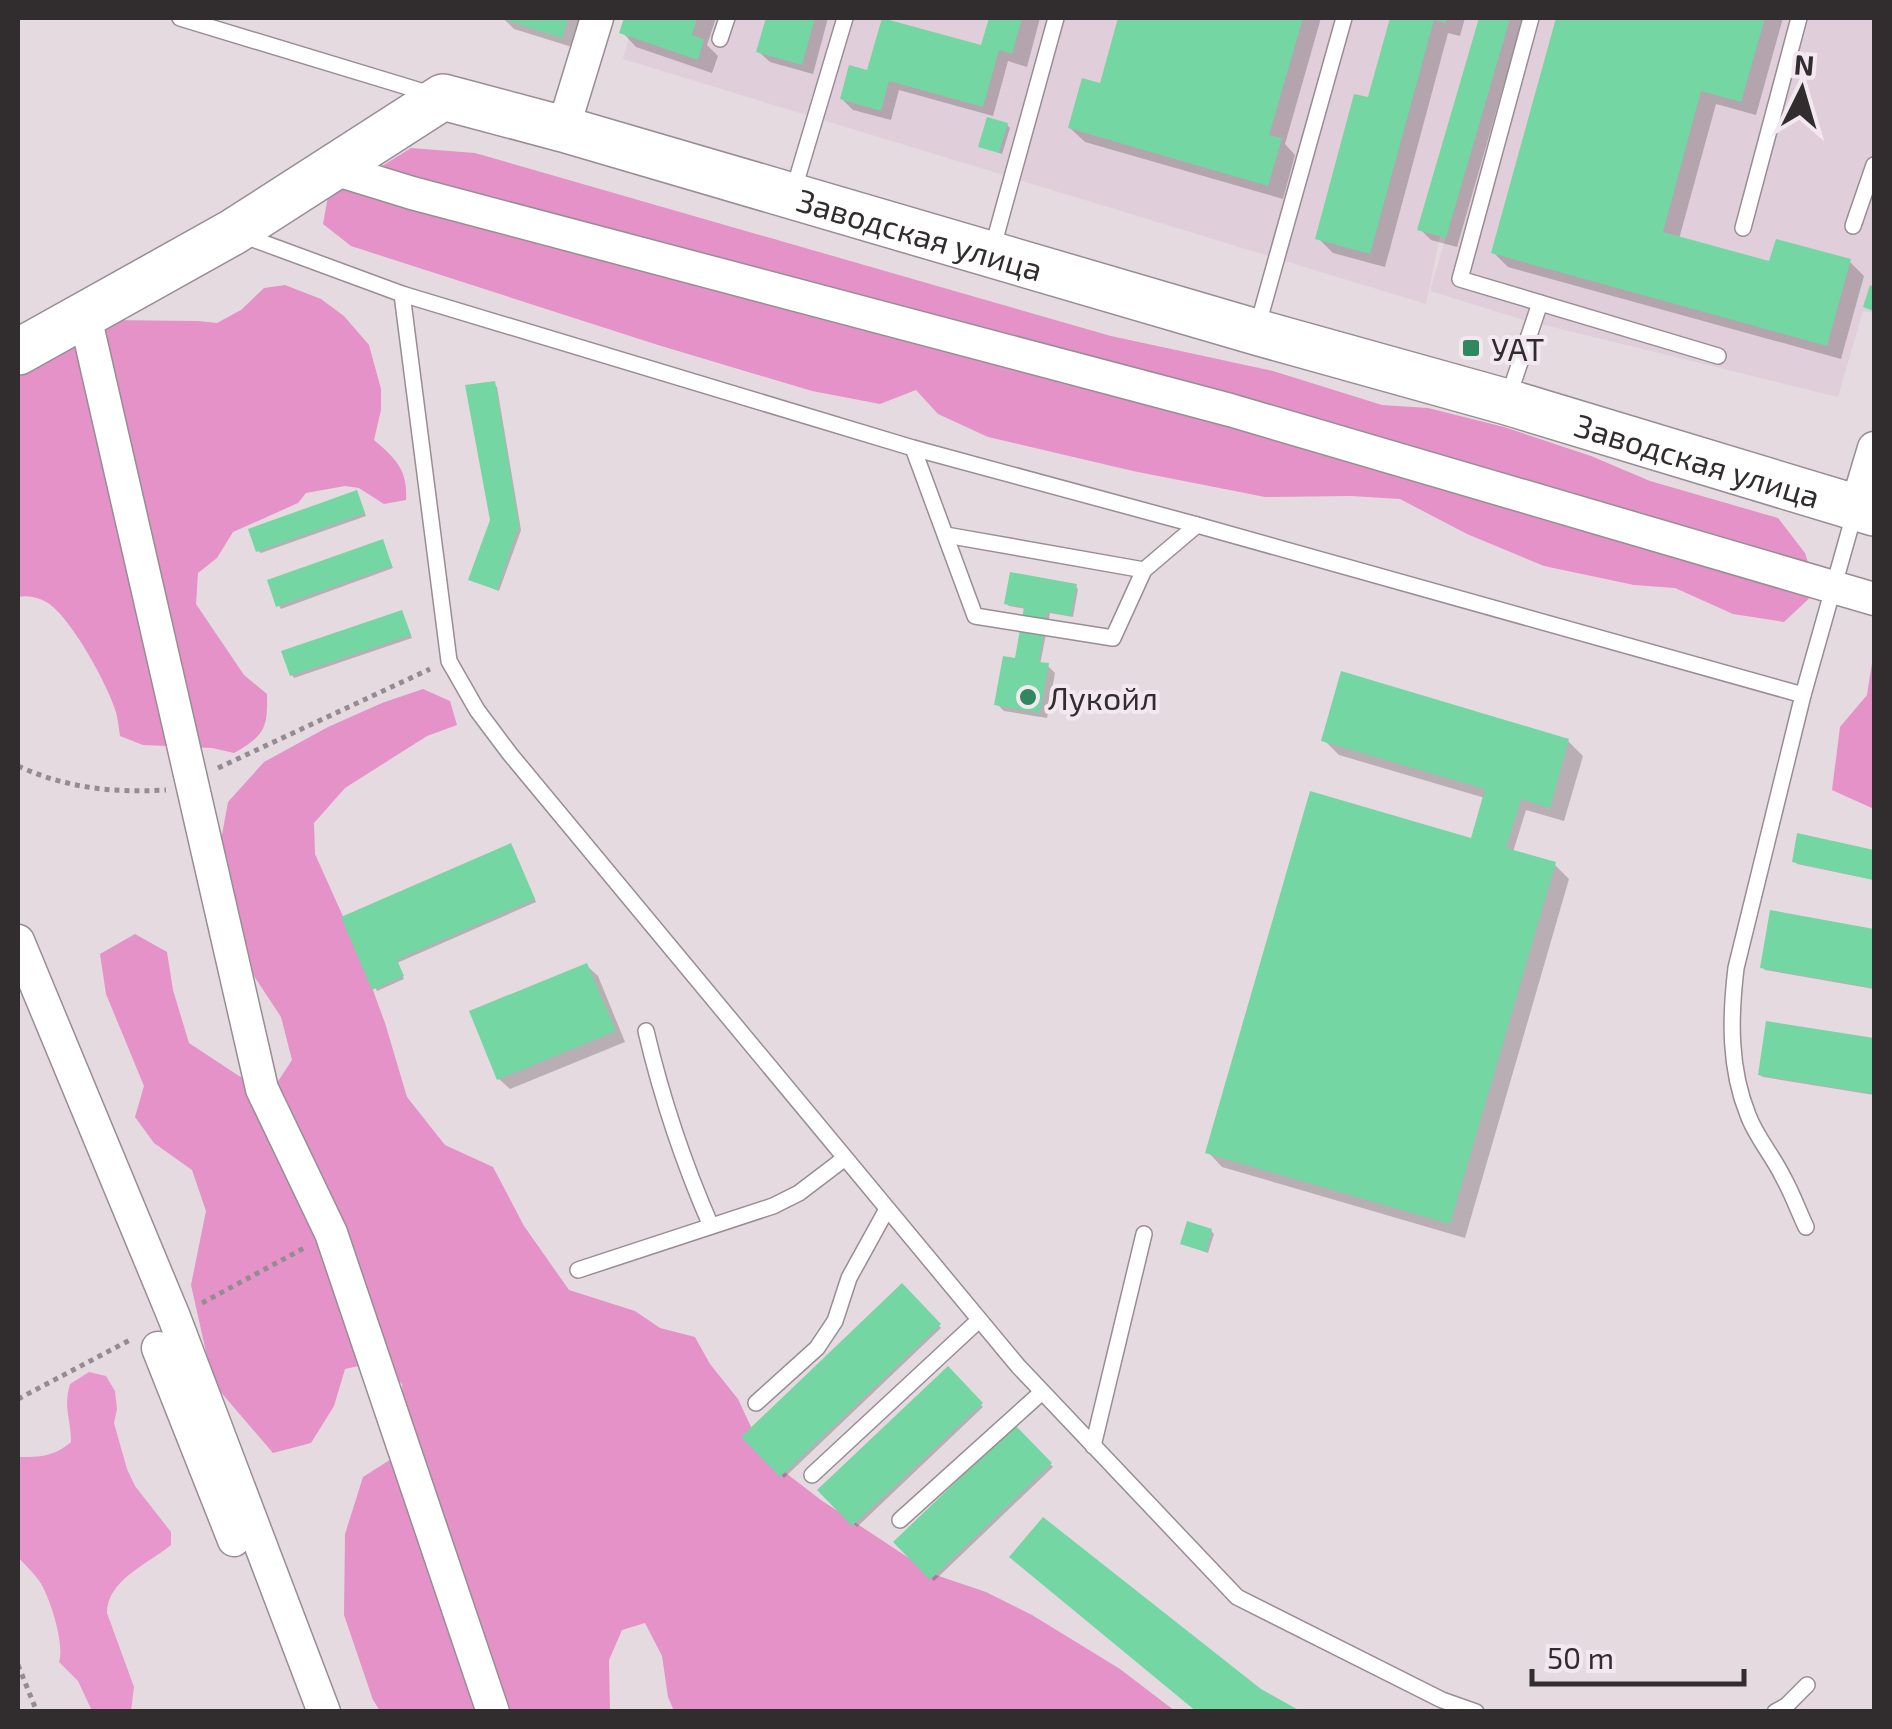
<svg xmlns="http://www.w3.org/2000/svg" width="1892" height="1729" font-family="'Exo 2',sans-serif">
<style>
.built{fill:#e0ceda}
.green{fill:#e897cc}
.forest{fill:#e492c8}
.shadow{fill:#0003}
.building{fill:#74d6a3}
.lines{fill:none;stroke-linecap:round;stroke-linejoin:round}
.lane-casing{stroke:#988d94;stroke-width:18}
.street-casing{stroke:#988d94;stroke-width:35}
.secondary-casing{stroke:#988d94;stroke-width:48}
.path{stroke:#958c91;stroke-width:5;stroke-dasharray:5 5;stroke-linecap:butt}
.lane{stroke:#fff;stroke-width:15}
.street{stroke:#fff;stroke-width:32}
.secondary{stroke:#fff;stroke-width:45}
.poi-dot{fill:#2f885e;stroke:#f3e8ef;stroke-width:4}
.labels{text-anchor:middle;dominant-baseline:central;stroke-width:8;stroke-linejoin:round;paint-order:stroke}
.street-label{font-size:32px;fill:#312d2f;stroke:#f3e8ef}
.poi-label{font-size:32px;fill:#312d2f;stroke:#f3e8ef;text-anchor:start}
</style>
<rect width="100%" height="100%" fill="#e6dae1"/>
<g class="built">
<polygon points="634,18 1485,18 1426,304 623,59"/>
<polygon points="1510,18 1874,18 1874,313 1863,311 1838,397 1524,320 1430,291"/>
</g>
<path class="green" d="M89 1372 106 1376 115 1391 117 1409 114 1423 127 1469 135 1486 171 1532V1545C148 1564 107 1580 107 1613L134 1687 131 1711H92L78 1681 59 1662C65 1644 50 1598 40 1582 34 1573 25 1565 18 1557V1457C40 1457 53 1457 71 1442 71 1418 63 1409 70 1384Z"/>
<g class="forest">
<polygon points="411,148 475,153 1111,336 1273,371 1382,405 1428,408 1504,427 1591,456 1650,481 1778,518 1805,553 1817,591 1784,622 1733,614 1675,588 1634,585 1544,566 1467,534 1400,499 1351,496 1265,497 1133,471 988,437 938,414 916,390 880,404 812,391 658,345 351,246 323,224 328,196 366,176"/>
<path d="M285 285 321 299 344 316 369 345 381 389V410L374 440C396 459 408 470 406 500L384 504 359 488 345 486 306 493 298 503 233 532 217 558 198 573 196 604 244 675 267 694C268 729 264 736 234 753L212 748 143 745 120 736C119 729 118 720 116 712 108 685 71 618 48 603 38 597 29 595 18 597V373L104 320 198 321 217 323 241 310 264 288Z"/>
<polygon points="1874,650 1874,809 1832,790 1840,727 1867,695"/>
<polygon points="423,689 450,701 457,725 427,736 345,788 314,823 315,854 359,952 385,1023 407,1097 445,1145 493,1167 524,1226 569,1290 635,1311 660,1328 695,1337 710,1364 738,1399 765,1457 821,1500 933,1574 986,1592 1032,1615 1120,1669 1175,1711 674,1711 668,1697 662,1656 645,1623 622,1630 609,1660 610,1711 380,1711 373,1700 344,1615 345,1534 363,1477 407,1449 402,1384 381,1361 345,1369 334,1406 311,1443 273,1453 213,1383 191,1285 206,1211 192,1170 154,1143 135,1117 144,1086 106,994 100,954 135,934 167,952 173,990 189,1043 239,1076 271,1092 292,1060 281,1017 252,973 221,840 228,802 264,762 328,727 382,703"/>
</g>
<g class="shadow">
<polygon points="503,18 582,18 572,47 514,29"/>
<polygon points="626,18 716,18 707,45 718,56 712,73 636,47 622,32"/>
<polygon points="768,18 828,18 813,74 770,62 759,52"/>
<polygon points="991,18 1040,18 1027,67 1008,61 993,116 899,90 891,120 853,110 842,99 869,73 983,48"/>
<polygon points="1121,18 1321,18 1285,144 1295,155 1283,199 1085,142 1070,128 1101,86"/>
<polygon points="1393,18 1465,18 1460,36 1448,33 1385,267 1333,253 1318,238 1370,100"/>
<polygon points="1496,18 1523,18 1457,247 1431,240 1420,229"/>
<polygon points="1559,18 1783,18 1756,115 1716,104 1679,239 1771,264 1849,261 1864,276 1841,359 1508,267 1494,253"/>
<polygon points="1007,125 1010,128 1002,154 981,146"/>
<polygon points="494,384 497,387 521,530 499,591 470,579 493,520"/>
<polygon points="356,493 366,516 261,553 258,551"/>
<polygon points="382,542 393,568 281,609 279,606"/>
<polygon points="1075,586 1078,589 1073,617 1050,613 1040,665 1048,666 1055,673 1047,718 1004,711 997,704 1022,661 1026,609 1009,606 1006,603"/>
<polygon points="402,613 412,638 294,678 292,675"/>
<polygon points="1324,740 1568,741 1583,756 1564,821 1526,810 1513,852 1555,865 1569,879 1465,1238 1222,1167 1208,1152 1480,843 1485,798 1339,755"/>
<polygon points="1799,836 1874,852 1874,880 1797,864 1794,861"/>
<polygon points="513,848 536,902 397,963 404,979 377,991 344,918"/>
<polygon points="1772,913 1874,931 1874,989 1765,970 1763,967"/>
<polygon points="587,966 598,976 625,1042 510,1089 499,1079"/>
<polygon points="1768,1024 1874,1041 1874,1095 1763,1077 1760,1075"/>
<polygon points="1211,1231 1214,1234 1208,1253 1183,1244"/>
<polygon points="902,1287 941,1328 784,1478 745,1437"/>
<polygon points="948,1370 983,1407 857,1527 821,1490"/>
<polygon points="1015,1428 1053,1467 934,1581 896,1542"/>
</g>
<g class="building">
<polygon points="499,18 568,18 562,38"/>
<polygon points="624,18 697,18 692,35 704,39 698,60 619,33"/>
<polygon points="766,18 815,18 802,65 756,52"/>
<polygon points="882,18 981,45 989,18 1022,18 1012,54 999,50 983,107 889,81 881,111 840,99 849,65 867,70"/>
<polygon points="1118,18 1303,18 1269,135 1282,138 1268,186 1068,128 1082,78 1100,83"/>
<polygon points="1390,18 1447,18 1446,23 1434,20 1370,254 1315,239 1354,94 1368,97"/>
<polygon points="1479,18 1510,18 1446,238 1417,230"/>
<polygon points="1556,18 1765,18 1741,102 1701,91 1663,232 1769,261 1776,239 1851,259 1827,346 1491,253"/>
<polygon points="987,117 1008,123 999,153 978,147"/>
<polygon points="1870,285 1874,287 1874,311 1863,307"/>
<polygon points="495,381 519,526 497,590 468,580 490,520 465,385"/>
<polygon points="357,490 365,513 256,552 248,529"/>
<polygon points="383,539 392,566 276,607 267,580"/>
<polygon points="1010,572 1077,584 1071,616 1047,612 1039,662 1049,663 1040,713 994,705 1003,656 1015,658 1024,607 1004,604"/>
<polygon points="402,610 411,635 290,676 281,651"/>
<polygon points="1341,671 1569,739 1550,808 1521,799 1506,848 1556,862 1450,1224 1205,1153 1310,791 1471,838 1485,789 1321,741"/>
<polygon points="1797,833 1874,850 1874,880 1792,862"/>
<polygon points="511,843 535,899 397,960 404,976 372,990 341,917"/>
<polygon points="1770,910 1874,929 1874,988 1760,968"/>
<polygon points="587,963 616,1031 497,1080 469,1011"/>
<polygon points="1766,1021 1874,1038 1874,1094 1758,1075"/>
<polygon points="1187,1221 1212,1229 1206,1252 1180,1244"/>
<polygon points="902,1283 941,1324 780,1477 741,1437"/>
<polygon points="948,1366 983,1403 852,1526 817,1490"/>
<polygon points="1015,1425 1052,1463 930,1580 893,1542"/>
<polygon points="1043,1517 1261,1689 1302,1712 1197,1712 1009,1557"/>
</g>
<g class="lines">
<defs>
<g id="lane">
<polyline points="180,18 434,95"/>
<polyline points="1531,18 1460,279 1718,356"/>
<polyline points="720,39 727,18"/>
<polyline points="793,192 845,18"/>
<polyline points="1853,226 1874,165"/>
<polyline points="1743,228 1799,18"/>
<polyline points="242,235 402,294 913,448 1197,525 1803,695"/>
<polyline points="992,250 1056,18"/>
<polyline points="402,294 449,661 477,710 510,754 1018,1366 1237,1597 1442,1700 1476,1712"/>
<polyline points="1257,328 1344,18"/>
<polyline points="1508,398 1540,303"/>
<polyline points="913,448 975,616 1113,638 1144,570 1197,525"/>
<polyline points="946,535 1144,570"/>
<path d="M646 1031C662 1099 683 1162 711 1226"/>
<path d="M1806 1227C1798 1210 1792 1193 1783 1177 1773 1156 1756 1137 1748 1115 1729 1068 1730 1018 1736 968L1803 695 1855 511"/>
<polyline points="578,1270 773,1206 799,1193 845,1158"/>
<polyline points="756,1403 817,1348 835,1321 849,1278 887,1209"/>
<polyline points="1093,1446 1144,1234"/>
<polyline points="812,1475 979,1320"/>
<polyline points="900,1520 1042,1392"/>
<polyline points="1775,1712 1786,1706 1807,1685"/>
</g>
<g id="street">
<polyline points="563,129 597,18"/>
<polyline points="334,169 412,193 1230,410 1874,599"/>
<polyline points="85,316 262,1089 331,1233 493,1712"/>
<polyline points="1856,508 1874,448"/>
<polyline points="18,941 174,1317 324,1712"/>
<polyline points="158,1348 234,1540"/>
</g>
<g id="secondary">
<path id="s1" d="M18 352 233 232 443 97 563 129 1256 332 1507 402 1874 513"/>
</g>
</defs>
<use href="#lane" class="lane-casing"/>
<use href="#street" class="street-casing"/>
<use href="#secondary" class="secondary-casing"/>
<g class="path">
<path d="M18 766C66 788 112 793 166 790"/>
<polyline points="218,768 430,669"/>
<polyline points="202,1303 306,1247"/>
<polyline points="18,1399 130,1340"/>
<polyline points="18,1665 37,1712"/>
</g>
<use href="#lane" class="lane"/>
<use href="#street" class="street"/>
<use href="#secondary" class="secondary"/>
</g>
<g class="poi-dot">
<rect x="1461" y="338" width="20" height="20" rx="5"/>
<circle cx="1028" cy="697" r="10"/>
</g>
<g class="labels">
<g class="street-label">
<text stroke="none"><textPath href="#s1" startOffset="992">Заводская улица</textPath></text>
<text stroke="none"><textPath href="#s1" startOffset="1802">Заводская улица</textPath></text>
</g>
<g class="poi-label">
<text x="1491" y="348">УАТ</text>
<text x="1048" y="697">Лукойл</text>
</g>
</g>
<rect width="1892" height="1729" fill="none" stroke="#312d2f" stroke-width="40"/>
<g transform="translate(1802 90) rotate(5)" stroke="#f3e8ef" stroke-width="8" paint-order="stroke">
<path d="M0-8L18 38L0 25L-18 38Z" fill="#312d2f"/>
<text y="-15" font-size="28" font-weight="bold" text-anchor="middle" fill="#312d2f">N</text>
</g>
<path d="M1532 1669v15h212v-15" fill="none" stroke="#312d2f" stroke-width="5"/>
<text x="1547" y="1669" font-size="30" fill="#312d2f" stroke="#f3e8ef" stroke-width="8" paint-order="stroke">50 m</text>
</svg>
